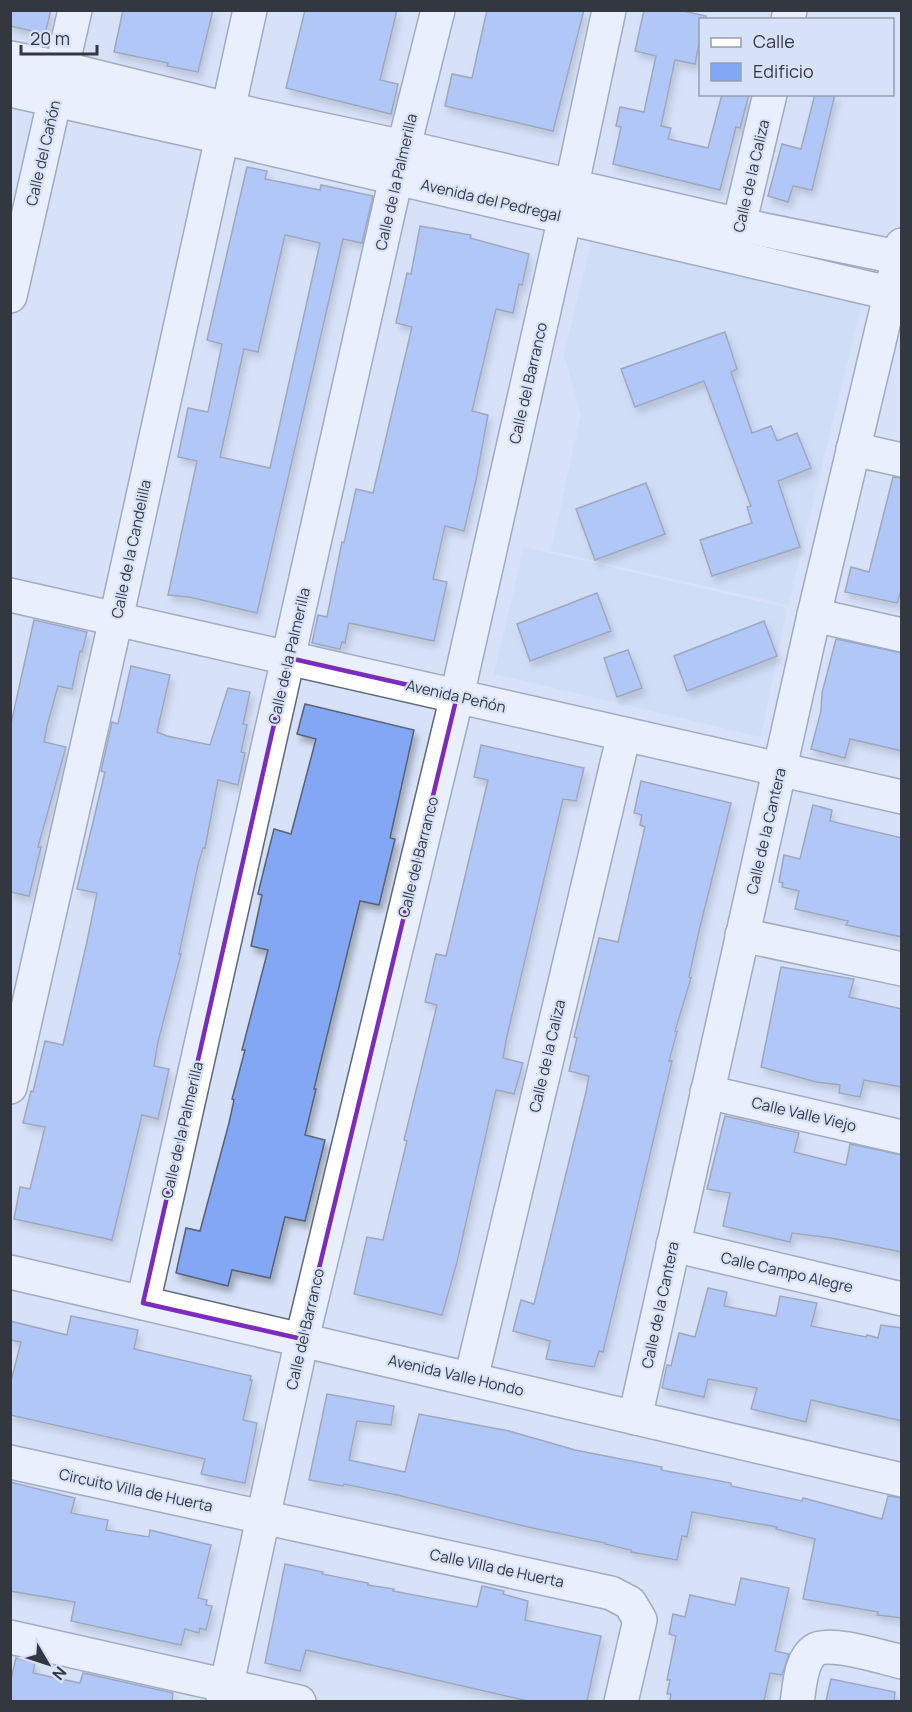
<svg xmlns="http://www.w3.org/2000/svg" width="912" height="1712" font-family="Manrope,sans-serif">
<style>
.built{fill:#c8d7f4}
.building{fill:#84a7f5;stroke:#586276;stroke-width:1.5;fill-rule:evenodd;filter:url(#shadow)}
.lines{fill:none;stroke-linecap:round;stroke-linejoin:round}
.minor-casing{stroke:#5f697d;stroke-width:36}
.minor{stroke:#fff;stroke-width:33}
.marked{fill:none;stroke:#7b2cbf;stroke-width:4.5;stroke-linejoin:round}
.labels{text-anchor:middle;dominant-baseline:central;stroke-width:4.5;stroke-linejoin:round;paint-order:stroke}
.street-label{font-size:15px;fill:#333740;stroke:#d7e2f9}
</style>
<defs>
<filter id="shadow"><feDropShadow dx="3.5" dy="6" stdDeviation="3" flood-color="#0004"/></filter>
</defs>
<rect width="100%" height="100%" fill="#d7e2f9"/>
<g class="built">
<polygon points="591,243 863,298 788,605 551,551 581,414 564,355"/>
<polygon points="524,547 787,608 761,737 494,674"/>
</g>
<g class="building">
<polygon points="10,10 51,10 45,34 10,26"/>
<polygon points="123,10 213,10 198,72 167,66 168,63 114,52"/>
<polygon points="305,10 397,10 380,80 398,84 391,114 286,88"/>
<polygon points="487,10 584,10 553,131 445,106 452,74 472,78"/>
<polygon points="644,10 679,10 706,16 705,20 700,20 700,39 695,64 675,60 661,126 671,128 668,139 708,148 722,94 749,94 740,128 736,127 720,190 613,164 621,127 616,126 620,107 644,112 656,56 635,51"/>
<polygon points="815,94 835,94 812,190 793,186 788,202 768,196 782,144 801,149"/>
<path d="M247 167 267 171 265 179 320 190 321 185 373 196 362 243 343 239 257 613 189 597 168 595 197 461 178 457 188 408 208 412 222 344 207 340ZM285 235 320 243 270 468 220 457 244 349 258 352Z"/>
<polygon points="420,226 471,235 470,238 529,254 522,285 519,284 513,313 496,309 472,411 488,415 476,480 464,531 445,526 433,579 447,582 434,641 349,623 345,643 342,642 340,649 312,643 318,615 327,617 342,542 344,543 356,489 373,493 412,327 396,323 407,273 411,274"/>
<polygon points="725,332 737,369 731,372 752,433 771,426 777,441 797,433 811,468 778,481 800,547 712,576 700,540 752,523 747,507 751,506 704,381 635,407 621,369"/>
<polygon points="893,477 902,478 902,588 897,603 845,592 851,567 869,572"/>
<polygon points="646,483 665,534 595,560 576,509"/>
<polygon points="597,593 611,631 530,661 517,624"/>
<polygon points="34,620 87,632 82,652 80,651 72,689 58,686 47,726 44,742 66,747 38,847 41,847 29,896 10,892 10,728"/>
<polygon points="764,621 777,656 687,691 674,656"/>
<polygon points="836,639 902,653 902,751 850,739 845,758 811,749 821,711 822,693"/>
<polygon points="628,650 642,688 617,697 604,658"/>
<polygon points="131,666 170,675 157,732 167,736 210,745 228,688 250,692 243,724 247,725 241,752 245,753 238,785 218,780 205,848 203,848 198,865 179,954 181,954 158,1042 154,1066 169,1069 158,1119 142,1115 112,1240 14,1219 20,1187 30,1189 45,1127 23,1123 31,1091 33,1092 45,1041 63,1045 86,946 97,893 77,889 105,772 101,771 112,722 118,724"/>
<polygon points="305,704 414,730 390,838 395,839 379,905 360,901 314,1089 316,1089 305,1135 325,1140 305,1221 285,1217 270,1278 232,1270 228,1286 176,1273 186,1228 200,1231 229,1123 234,1100 232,1099 245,1050 242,1050 268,950 251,946 262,895 258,894 264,869 274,829 291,834 316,739 297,734"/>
<polygon points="481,745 584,768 576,801 563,799 507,1036 503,1058 523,1063 514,1094 496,1090 457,1262 442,1315 354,1294 367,1237 383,1240 407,1141 404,1140 437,1005 425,1002 436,954 446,956 488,780 474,777"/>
<polygon points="641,781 731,803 699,931 689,977 691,978 675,1031 677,1032 669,1061 672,1061 616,1298 603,1352 599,1351 594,1367 546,1359 550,1341 513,1331 521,1300 534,1304 586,1092 589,1076 569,1071 577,1038 574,1037 599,938 618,942 645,827 640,825 642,815 634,813"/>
<polygon points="813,805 832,810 830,821 902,838 902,937 846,925 848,921 795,909 799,891 782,887 783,883 779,882 784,855 800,859"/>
<polygon points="781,967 854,979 849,997 902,1009 902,1087 864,1080 860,1097 839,1093 840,1085 816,1082 761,1067"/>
<polygon points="725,1116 799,1133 794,1152 846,1165 850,1144 902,1155 902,1252 831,1238 792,1233 790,1242 723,1226 730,1193 707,1189"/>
<polygon points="708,1288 727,1292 724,1306 776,1316 780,1296 817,1303 811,1326 866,1337 867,1335 878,1338 881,1325 902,1328 902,1421 811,1400 806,1422 751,1409 757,1388 708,1379 704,1397 662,1388 667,1365 671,1366 679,1333 695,1337"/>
<polygon points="71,1316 138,1330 134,1349 251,1376 250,1380 252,1380 243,1420 257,1423 245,1483 201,1474 205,1459 10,1415 10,1385 21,1342 10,1340 10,1321 67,1335"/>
<polygon points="327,1394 394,1406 391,1425 357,1421 349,1460 405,1472 419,1414 509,1431 575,1450 662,1467 661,1470 731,1483 731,1486 802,1501 803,1498 882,1519 888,1496 902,1498 902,1618 877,1615 878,1612 803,1599 815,1539 776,1529 777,1527 692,1512 687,1537 682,1536 677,1560 631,1552 631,1550 605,1544 605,1543 528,1527 397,1495 344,1484 343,1486 309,1480"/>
<polygon points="10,1482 75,1498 71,1513 108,1520 106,1530 149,1537 150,1530 211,1545 198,1598 207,1600 206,1605 212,1606 206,1630 200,1628 199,1633 185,1629 181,1645 71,1621 75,1602 10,1591"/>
<polygon points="285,1564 323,1572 322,1574 368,1583 368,1585 394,1589 393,1591 477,1607 482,1586 504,1591 503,1594 528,1601 525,1620 601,1636 587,1701 528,1701 306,1650 300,1671 265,1663"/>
<polygon points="741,1578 789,1588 775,1651 789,1654 782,1675 770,1673 764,1701 670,1701 671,1694 667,1694 670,1680 667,1680 676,1636 669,1634 673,1614 685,1617 690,1595 735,1605"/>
<polygon points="16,1658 35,1662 33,1673 80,1683 83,1673 173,1693 172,1701 10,1701 10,1683"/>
<polygon points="831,1679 895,1692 894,1701 826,1701"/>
</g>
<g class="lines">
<defs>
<g id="minor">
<polyline points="788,20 790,10"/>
<polyline points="10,58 61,68 227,109 404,147 740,225 902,258"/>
<polyline points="10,90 221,137 902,296"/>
<polyline points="734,246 770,94"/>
<polyline points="10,296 75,10"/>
<polyline points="853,449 902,460"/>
<polyline points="10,595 902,797"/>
<polyline points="814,615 902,635"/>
<polyline points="742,935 902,969"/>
<polyline points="10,1087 116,619 250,10"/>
<polyline points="707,1092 902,1137"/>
<polyline points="673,1245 902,1299"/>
<polyline points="10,1272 902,1480"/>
<polyline points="143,1303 396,178 438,10"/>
<polyline points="471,1379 624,734"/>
<polyline points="635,1418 814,615 902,245"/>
<polyline points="10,1462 611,1593 630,1603 640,1620 621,1702"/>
<polyline points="10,1637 299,1702"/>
<polyline points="223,1702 302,1339 457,696 565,217 609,10"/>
<path d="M797 1702C800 1686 800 1660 815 1650 828 1640 885 1658 902 1662"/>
</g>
</defs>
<use href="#minor" class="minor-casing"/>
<use href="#minor" class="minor"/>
</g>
<path d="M0 0H912V1712H0ZM289 658 457 696 302 1339 143 1303Z" fill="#d7e2f9" fill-opacity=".55" fill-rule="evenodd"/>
<path class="marked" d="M289 658 457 696 302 1339 143 1303Z"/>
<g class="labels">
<g class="street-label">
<text transform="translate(43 153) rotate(-77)">Calle del Cañón</text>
<text transform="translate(751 176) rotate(-77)">Calle de la Caliza</text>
<text transform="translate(396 182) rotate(-77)">Calle de la Palmerilla</text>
<text transform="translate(491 200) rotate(13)">Avenida del Pedregal</text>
<text transform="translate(528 383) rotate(-77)">Calle del Barranco</text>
<text transform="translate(131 549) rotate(-78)">Calle de la Candelilla</text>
<text transform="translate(289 656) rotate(-77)">Calle de la Palmerilla</text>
<text transform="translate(456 696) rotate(13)">Avenida Peñón</text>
<text transform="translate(766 831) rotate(-77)">Calle de la Cantera</text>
<text transform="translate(418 857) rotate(-76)">Calle del Barranco</text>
<text transform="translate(547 1056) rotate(-77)">Calle de la Caliza</text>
<text transform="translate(804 1114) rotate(13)">Calle Valle Viejo</text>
<text transform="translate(182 1130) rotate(-77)">Calle de la Palmerilla</text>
<text transform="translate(787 1272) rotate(13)">Calle Campo Alegre</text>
<text transform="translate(660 1305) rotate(-78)">Calle de la Cantera</text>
<text transform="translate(305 1329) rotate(-77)">Calle del Barranco</text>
<text transform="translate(456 1375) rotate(13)">Avenida Valle Hondo</text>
<text transform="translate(136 1490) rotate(12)">Circuito Villa de Huerta</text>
<text transform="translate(497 1568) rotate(12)">Calle Villa de Huerta</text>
</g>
</g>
<rect width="912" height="1712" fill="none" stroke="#333740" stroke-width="24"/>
<rect x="699" y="18" width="195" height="78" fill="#d7e2f9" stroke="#959eaf" stroke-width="1.5"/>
<rect x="711" y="38" width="30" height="9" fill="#ffffff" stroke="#959eaf" stroke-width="1.5"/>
<text x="753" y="48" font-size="18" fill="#333740">Calle</text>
<rect x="711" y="63" width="30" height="18" fill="#84a7f5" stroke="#959eaf" stroke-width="1.5"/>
<text x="753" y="78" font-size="18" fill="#333740">Edificio</text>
<g transform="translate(48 1664) rotate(129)" stroke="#d7e2f9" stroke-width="4.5" paint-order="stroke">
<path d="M0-4.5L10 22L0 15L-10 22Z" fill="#333740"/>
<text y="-9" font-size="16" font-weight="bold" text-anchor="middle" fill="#333740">N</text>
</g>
<path d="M21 45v9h76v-9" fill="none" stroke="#333740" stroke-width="3"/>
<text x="30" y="45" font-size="18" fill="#333740" stroke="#d7e2f9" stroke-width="4.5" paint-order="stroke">20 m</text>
</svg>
